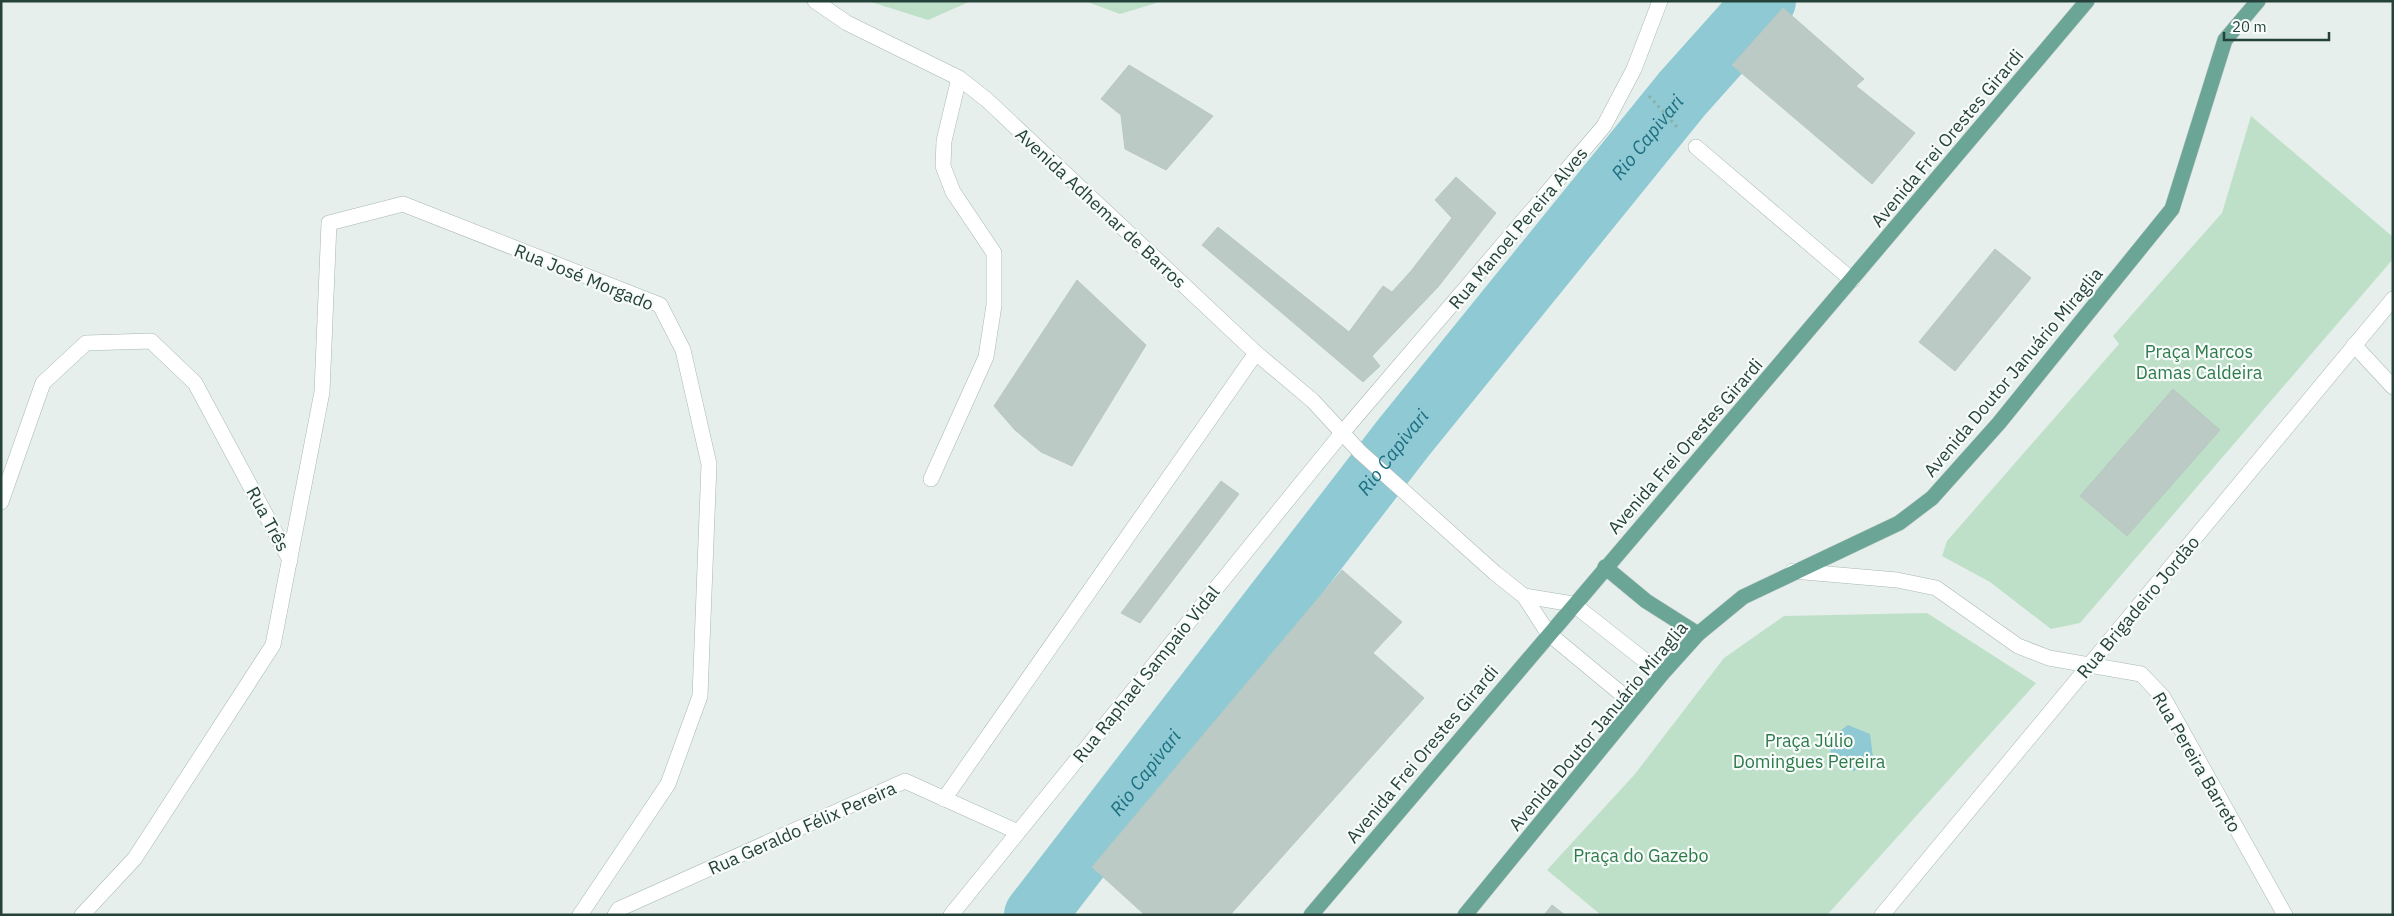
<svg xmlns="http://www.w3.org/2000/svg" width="2394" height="916" font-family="'IBM Plex Sans',sans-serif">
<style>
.green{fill:#bfe0c8}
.water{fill:#8ec9d4}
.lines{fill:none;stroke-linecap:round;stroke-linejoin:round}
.river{stroke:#8ec9d4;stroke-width:62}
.building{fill:#bbcac4;stroke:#b8c9c2}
.minor-casing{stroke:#a8b8b2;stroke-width:16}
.major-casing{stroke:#c2cac8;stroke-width:16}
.path{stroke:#86b3a5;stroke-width:3;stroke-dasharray:2.5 4;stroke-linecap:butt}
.minor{stroke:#fff;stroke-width:15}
.major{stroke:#6aa596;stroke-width:15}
.labels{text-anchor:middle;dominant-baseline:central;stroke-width:4.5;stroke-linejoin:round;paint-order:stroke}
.street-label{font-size:18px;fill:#24423a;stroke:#f7fbf9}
.park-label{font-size:18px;fill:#2d7a4b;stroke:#f7fbf9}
.water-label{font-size:19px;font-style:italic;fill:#1c6f80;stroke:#f7fbf9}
</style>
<rect width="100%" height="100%" fill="#e6efeb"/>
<g class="green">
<polygon points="868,1 971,1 928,20"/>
<polygon points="1085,1 1163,1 1120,14"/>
<polygon points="2251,116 2393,237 2393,259 2080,623 2051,629 1990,582 1942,556 1947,541 2119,344 2113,336 2222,213"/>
<polygon points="1927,613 2036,683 1827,915 1601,915 1547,870 1635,774 1724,658 1784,616"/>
</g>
<polygon class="water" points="1848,725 1870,734 1873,757 1854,771 1832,762 1829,739"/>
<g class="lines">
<path class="river" id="s1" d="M1035 915 1404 437 1682 94 1765 1"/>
</g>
<g class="building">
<polygon points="1783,8 1864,79 1856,86 1915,133 1872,184 1732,65"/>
<polygon points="1129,65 1213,116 1166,170 1125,149 1121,115 1101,99"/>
<polygon points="1456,177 1496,213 1438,287 1372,356 1380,366 1363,382 1202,245 1218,227 1349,332 1383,286 1392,292 1411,271 1452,218 1435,200"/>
<polygon points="1995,249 2031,278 1955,371 1919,342"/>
<polygon points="1077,280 1146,345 1072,466 1041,452 1015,430 994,406"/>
<polygon points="2173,389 2220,430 2127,536 2080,496"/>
<polygon points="1221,481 1239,494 1140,623 1121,613"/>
<polygon points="1342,570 1402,622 1373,653 1424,698 1230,915 1145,915 1092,867"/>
<polygon points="1552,905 1565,915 1544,915"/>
</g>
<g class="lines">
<defs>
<g id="minor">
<polyline points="815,1 847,23 959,78 987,100 1256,353 1313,401 1360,452 1495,573 1524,596 1548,633 1636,706"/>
<polyline points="1696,147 1852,280"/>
<polyline points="2354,345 2393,387"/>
<polyline points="931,479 986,357 994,305 994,253 953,192 943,166 944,141 959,78"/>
<polyline points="1,502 43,383 86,343 151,341 195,383 290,560"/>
<polyline points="1793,571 1897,580 1936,588 2018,646 2049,658 2141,674 2163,697 2285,915"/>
<polyline points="1524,596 1573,604 1662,674"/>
<polyline points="944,799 1256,353"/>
<polyline points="82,915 135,858 273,645 322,392 329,223 403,204 660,305 683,350 709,464 700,696 668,784 580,915"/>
<polyline points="615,915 619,909 905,781 1018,832"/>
<polyline points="951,915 1342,433 1604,126 1634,69 1660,1"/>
<polyline points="1882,915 2393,299"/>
</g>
<g id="major">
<polyline points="1605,567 1646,601 1698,634"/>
<path d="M1311 915C1569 609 1830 307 2087 1"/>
<polyline points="1465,915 1662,674 1698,634 1743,597 1899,523 1932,498 1999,423 2172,209 2225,40 2258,1"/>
</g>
</defs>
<use href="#minor" class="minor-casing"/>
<use href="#major" class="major-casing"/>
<polyline class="path" points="1649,96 1678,128"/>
<use href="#minor" class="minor"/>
<use href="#major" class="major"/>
</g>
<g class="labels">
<g class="street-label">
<text transform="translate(1947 138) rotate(-50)">Avenida Frei Orestes Girardi</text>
<text transform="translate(1101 208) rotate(43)">Avenida Adhemar de Barros</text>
<text transform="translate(1518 228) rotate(-50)">Rua Manoel Pereira Alves</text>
<text transform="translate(584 277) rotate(22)">Rua José Morgado</text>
<text transform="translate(2013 372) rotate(-50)">Avenida Doutor Januário Miraglia</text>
<text transform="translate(1685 446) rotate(-49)">Avenida Frei Orestes Girardi</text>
<text transform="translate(268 519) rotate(62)">Rua Três</text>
<text transform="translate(2138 607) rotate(-50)">Rua Brigadeiro Jordão</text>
<text transform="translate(1146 674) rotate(-51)">Rua Raphael Sampaio Vidal</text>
<text transform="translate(1598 726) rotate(-50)">Avenida Doutor Januário Miraglia</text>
<text transform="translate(1422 754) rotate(-50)">Avenida Frei Orestes Girardi</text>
<text transform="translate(2197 762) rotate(60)">Rua Pereira Barreto</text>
<text transform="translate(802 828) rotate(-24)">Rua Geraldo Félix Pereira</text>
</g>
<g class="park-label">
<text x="2199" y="351">Praça Marcos<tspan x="2199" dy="21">Damas Caldeira</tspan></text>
<text x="1809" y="740">Praça Júlio<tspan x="1809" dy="21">Domingues Pereira</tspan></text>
<text x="1641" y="855">Praça do Gazebo</text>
</g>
<g class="water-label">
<text stroke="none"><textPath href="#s1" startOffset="990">Rio Capivari</textPath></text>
<text stroke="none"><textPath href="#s1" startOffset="585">Rio Capivari</textPath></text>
<text stroke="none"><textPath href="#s1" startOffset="180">Rio Capivari</textPath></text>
</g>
</g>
<rect width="2394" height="916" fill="none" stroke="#24423a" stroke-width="5"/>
<path d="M2224 32v8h105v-8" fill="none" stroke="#24423a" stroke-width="2.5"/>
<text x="2232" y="32" font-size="15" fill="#24423a" stroke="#f7fbf9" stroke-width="4" paint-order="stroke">20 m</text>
</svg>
